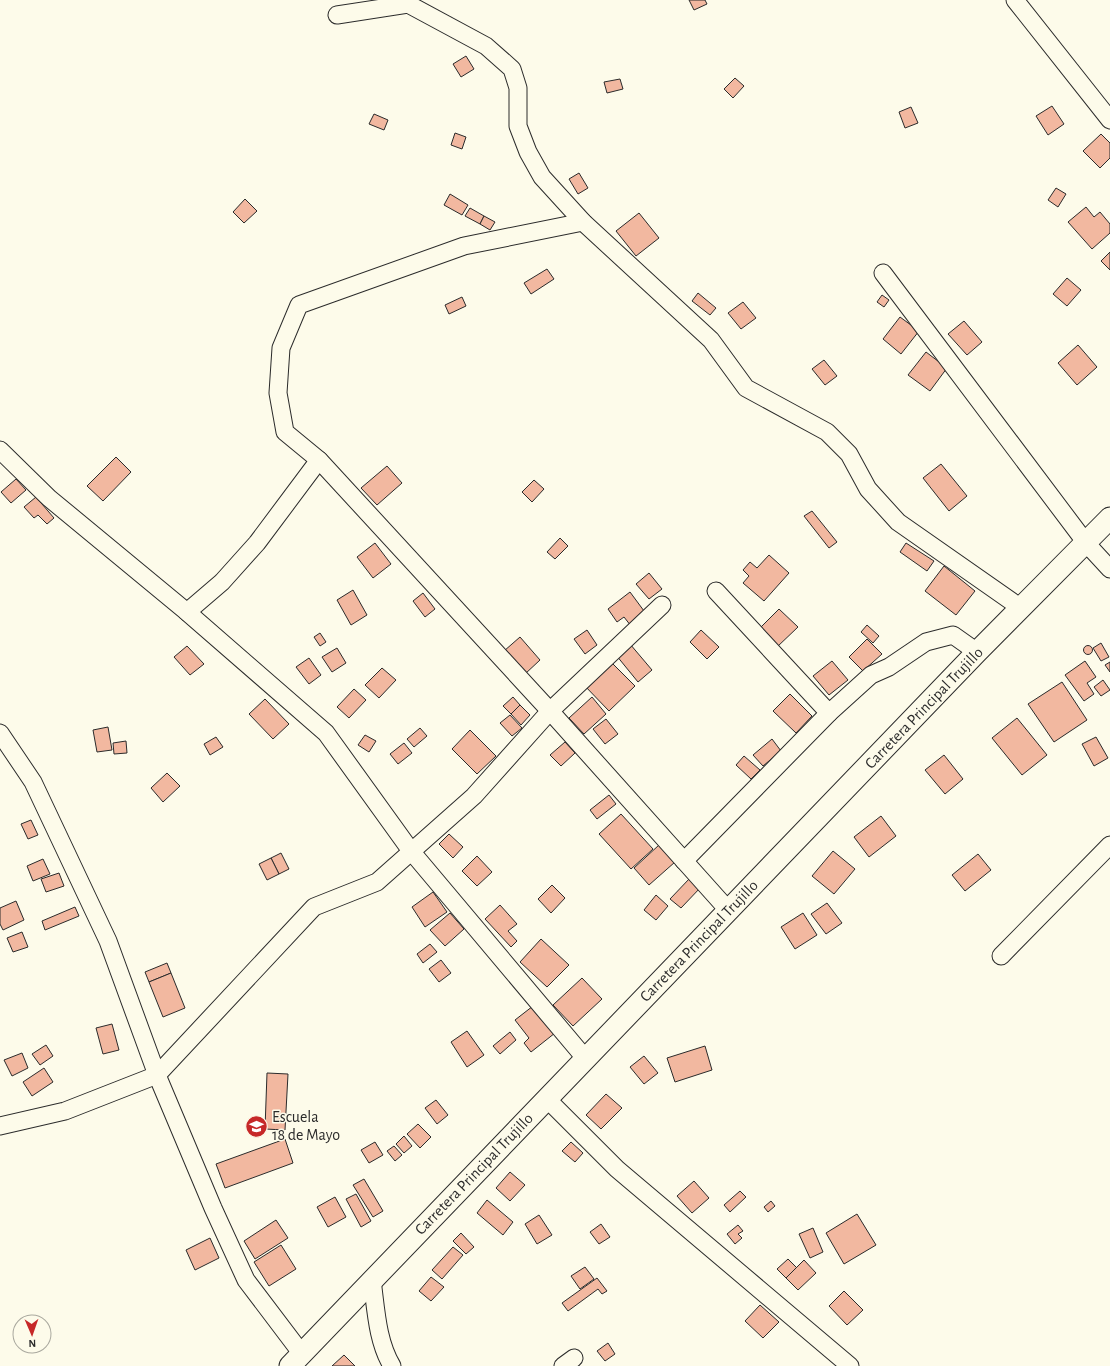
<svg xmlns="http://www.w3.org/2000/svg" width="1110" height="1366" font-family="'Alegreya Sans',sans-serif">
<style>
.building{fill:#f2b8a0;stroke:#2b2b2b}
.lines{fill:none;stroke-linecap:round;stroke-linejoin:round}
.minor-casing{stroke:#2b2b2b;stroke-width:19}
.major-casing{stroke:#2b2b2b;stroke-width:23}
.minor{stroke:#fdfbea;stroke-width:17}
.major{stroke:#fdfbea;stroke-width:21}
.labels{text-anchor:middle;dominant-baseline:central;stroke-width:3;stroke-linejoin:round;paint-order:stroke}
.street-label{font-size:16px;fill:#2b2b2b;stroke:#fdfbea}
.poi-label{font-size:16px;fill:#2b2b2b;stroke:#fdfbea;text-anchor:start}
</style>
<rect width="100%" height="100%" fill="#fdfbea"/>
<g class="building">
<polygon points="689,0 705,0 707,4 694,10"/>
<polygon points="466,56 474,69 461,77 453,64"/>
<polygon points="735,78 744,86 733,98 724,89"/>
<polygon points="620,79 623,89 607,93 604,82"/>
<polygon points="1052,106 1064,124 1048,135 1036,116"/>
<polygon points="911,107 918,123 905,128 899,112"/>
<polygon points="374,114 388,120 384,130 369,124"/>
<polygon points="455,133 466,137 462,149 451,145"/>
<polygon points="1101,134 1110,143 1110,158 1100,168 1083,151"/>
<polygon points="579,173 588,188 578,194 569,179"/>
<polygon points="1056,188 1066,194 1058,207 1048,200"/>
<polygon points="450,194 468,205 462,215 444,205"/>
<polygon points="245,199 257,211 244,223 233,212"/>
<polygon points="1086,207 1094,217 1100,212 1110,224 1110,233 1092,249 1068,222"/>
<polygon points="470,208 484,216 480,224 465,216"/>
<polygon points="639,213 659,238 636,256 616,231"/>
<polygon points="484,216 495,222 490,230 480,224"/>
<polygon points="1110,252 1110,270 1101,261"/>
<polygon points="547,269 554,279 531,294 524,283"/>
<polygon points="1067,278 1081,290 1067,306 1053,294"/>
<polygon points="698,293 716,308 710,315 692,301"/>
<polygon points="882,295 889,300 884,307 877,302"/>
<polygon points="462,297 466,306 449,314 445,305"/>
<polygon points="743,302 756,318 741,329 728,313"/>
<polygon points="900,317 919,331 901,354 883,339"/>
<polygon points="964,321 982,342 967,355 948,334"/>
<polygon points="1078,345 1097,367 1077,385 1058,363"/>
<polygon points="926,352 947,368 930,391 908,375"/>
<polygon points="824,360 837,376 825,385 812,369"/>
<polygon points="116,457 131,472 103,501 87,486"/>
<polygon points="941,464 967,496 949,511 923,478"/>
<polygon points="387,466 402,483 377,505 361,488"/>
<polygon points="16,479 26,490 11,503 1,492"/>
<polygon points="534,480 544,489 532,502 522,492"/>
<polygon points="36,497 54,518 47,524 38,515 34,518 24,507"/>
<polygon points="812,511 837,542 829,548 804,516"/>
<polygon points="560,538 568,546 555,559 547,552"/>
<polygon points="375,543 391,564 373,578 357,557"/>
<polygon points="906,543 934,561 927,571 900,552"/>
<polygon points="769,555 789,573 764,601 743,583 749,576 743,570 750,562 757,568"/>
<polygon points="944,566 975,591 956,615 925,591"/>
<polygon points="649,573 662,589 649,599 636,584"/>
<polygon points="353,590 367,615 351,625 337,600"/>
<polygon points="630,592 647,615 631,626 624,617 617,622 608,609"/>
<polygon points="423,593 435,609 425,617 413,601"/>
<polygon points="779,609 798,627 777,647 759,629"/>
<polygon points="867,625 879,636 873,643 861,632"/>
<polygon points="587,630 597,645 585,654 574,639"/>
<polygon points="701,630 719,647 707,659 690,642"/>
<polygon points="320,633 326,642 320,646 314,637"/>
<polygon points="520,637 540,660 525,674 504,651"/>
<polygon points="867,639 882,654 863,671 849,657"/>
<polygon points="1101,643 1109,657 1101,661 1093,648"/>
<polygon points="630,644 652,670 638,682 616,655"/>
<circle cx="1088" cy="650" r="4.5"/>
<polygon points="187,646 204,664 190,675 174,657"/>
<polygon points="337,648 346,663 332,672 322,657"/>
<polygon points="309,658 321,675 309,684 296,667"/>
<polygon points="609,660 635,686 609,711 583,684"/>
<polygon points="832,661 848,680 829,695 813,676"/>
<polygon points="1085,661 1096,677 1087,683 1094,694 1084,701 1065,675"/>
<polygon points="1110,662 1110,672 1105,665"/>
<polygon points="382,668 396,680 379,698 365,685"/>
<polygon points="1103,680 1110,690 1101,696 1094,687"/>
<polygon points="1062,682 1087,720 1054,742 1028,704"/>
<polygon points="354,689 366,700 349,718 337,707"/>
<polygon points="790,694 812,716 796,733 773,711"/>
<polygon points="513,697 520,705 511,714 503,706"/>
<polygon points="592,697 606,714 584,734 569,718"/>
<polygon points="265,699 289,724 273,739 249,714"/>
<polygon points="520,705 530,715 521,725 511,714"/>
<polygon points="510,715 522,728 512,736 500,723"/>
<polygon points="1017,718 1047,755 1022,775 992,738"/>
<polygon points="606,719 618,734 605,744 593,729"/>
<polygon points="108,727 112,750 97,752 93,730"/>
<polygon points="420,728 427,736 414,747 407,739"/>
<polygon points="470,730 496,756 477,774 452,749"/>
<polygon points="365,735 376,741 369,752 358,745"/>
<polygon points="216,737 223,747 210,755 204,744"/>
<polygon points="1096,737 1108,758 1094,766 1082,744"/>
<polygon points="772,739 781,751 763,766 753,755"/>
<polygon points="126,741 127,753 114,754 113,743"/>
<polygon points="565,742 575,753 561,766 550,755"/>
<polygon points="404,743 412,753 398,764 390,754"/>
<polygon points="944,755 963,779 945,794 925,770"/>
<polygon points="744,756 760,770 751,779 736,765"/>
<polygon points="167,773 180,786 163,802 151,788"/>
<polygon points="609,795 616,804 597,819 590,810"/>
<polygon points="621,814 653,849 631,869 599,834"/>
<polygon points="881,816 896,836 869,857 854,837"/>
<polygon points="31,820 38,835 28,839 21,824"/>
<polygon points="449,834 463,847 453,858 439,844"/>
<polygon points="659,845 675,862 649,885 634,868"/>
<polygon points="833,851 855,869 834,894 812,876"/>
<polygon points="281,853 289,869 279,874 271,858"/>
<polygon points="978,854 991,870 965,891 952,875"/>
<polygon points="477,856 492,872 477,886 462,871"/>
<polygon points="271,858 279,874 267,880 259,864"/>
<polygon points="43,859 50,874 33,881 27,866"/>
<polygon points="59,873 64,886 46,892 41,879"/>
<polygon points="690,878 701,887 681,908 670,899"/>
<polygon points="552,885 565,898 551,913 538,899"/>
<polygon points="433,892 447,912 425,927 412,907"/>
<polygon points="656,895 668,906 656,920 644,910"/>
<polygon points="16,901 24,920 3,930 0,924 0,908"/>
<polygon points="827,903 842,923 826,934 811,914"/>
<polygon points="500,905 517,924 508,931 517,941 511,947 485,919"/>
<polygon points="75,907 79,916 45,930 42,921"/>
<polygon points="450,913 464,929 445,946 430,930"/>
<polygon points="803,913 817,935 795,949 781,927"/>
<polygon points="22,932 28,947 13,952 7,938"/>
<polygon points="541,939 569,965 547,987 520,962"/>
<polygon points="430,944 437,952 423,963 417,954"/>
<polygon points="441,960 451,973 439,982 429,969"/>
<polygon points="167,963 171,973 149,982 145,972"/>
<polygon points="171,973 185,1008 163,1017 149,982"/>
<polygon points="582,978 602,999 573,1026 553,1005"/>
<polygon points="533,1006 555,1033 531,1052 524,1043 529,1038 515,1020"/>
<polygon points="112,1024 119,1050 103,1054 96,1028"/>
<polygon points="467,1031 484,1055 467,1067 451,1042"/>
<polygon points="510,1032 516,1040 500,1054 493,1046"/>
<polygon points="46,1045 53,1056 40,1065 32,1054"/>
<polygon points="705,1046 712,1070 675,1082 667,1058"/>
<polygon points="22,1053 28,1068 12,1076 4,1060"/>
<polygon points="644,1056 658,1073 644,1084 630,1067"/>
<polygon points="44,1068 53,1082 32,1096 23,1082"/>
<polygon points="267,1073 288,1074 285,1130 265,1129"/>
<polygon points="606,1094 622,1108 601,1129 586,1115"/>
<polygon points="436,1100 448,1115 437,1124 425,1108"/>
<polygon points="418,1124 431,1137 420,1148 407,1134"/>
<polygon points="404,1136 412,1146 404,1153 396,1144"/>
<polygon points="285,1139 293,1163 225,1188 216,1164"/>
<polygon points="375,1142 383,1155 369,1163 361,1150"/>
<polygon points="571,1142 583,1153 575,1162 562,1151"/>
<polygon points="394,1146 402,1155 395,1161 387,1151"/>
<polygon points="510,1172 525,1185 510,1201 496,1188"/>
<polygon points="364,1179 383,1211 373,1217 353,1185"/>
<polygon points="694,1181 709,1198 692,1213 677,1196"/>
<polygon points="740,1191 746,1197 730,1212 724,1205"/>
<polygon points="356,1194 371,1221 361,1227 346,1199"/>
<polygon points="335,1197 346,1217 328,1227 317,1207"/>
<polygon points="487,1200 513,1222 503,1235 477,1213"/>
<polygon points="771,1201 775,1206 768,1212 764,1207"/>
<polygon points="857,1214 876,1245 844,1264 826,1233"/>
<polygon points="539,1215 552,1235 537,1244 525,1224"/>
<polygon points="276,1220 288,1238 255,1259 244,1241"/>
<polygon points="601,1224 610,1237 599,1244 590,1232"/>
<polygon points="738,1225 743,1231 738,1234 742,1238 735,1244 727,1234"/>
<polygon points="813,1228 823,1252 810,1258 799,1234"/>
<polygon points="461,1233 474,1247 466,1254 453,1241"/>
<polygon points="210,1238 219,1258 195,1270 186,1250"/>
<polygon points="281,1245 296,1269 269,1286 254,1262"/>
<polygon points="453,1247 463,1255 442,1279 432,1270"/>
<polygon points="788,1259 797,1268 786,1278 777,1269"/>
<polygon points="804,1260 816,1273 798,1290 786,1278"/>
<polygon points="585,1267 594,1279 580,1289 571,1276"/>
<polygon points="431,1277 444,1287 431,1301 419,1291"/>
<polygon points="597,1278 607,1291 602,1294 598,1289 568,1311 562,1303"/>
<polygon points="844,1291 863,1310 847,1325 829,1306"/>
<polygon points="760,1305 779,1322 763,1338 745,1321"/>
<polygon points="608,1343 615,1354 605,1361 597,1351"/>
<polygon points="344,1355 355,1366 332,1366"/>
</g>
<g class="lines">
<defs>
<g id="minor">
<polyline points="1015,0 1110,120"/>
<polyline points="337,15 408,4 486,46 512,69 518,88 518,126 528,152 542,177 583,222 711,340 746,388 827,432 849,454 868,489 898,522 1021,608"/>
<polyline points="583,222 464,246 299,305 281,348 278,393 285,432 319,460 550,711 729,911"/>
<polyline points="883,273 1086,543 1110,569"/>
<polyline points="0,450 49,498 187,612 326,733 411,851 585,1058"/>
<polyline points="716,591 829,713 871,675 889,667 926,642 953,635 977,652"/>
<polyline points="187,612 222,582 257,543 319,460"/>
<polyline points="0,733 33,782 108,941 157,1075 213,1208 246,1280 302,1354"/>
<polyline points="684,861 829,713"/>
<polyline points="1001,956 1110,845"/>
<polyline points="547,1099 617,1169 850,1366"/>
<polyline points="0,1126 65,1111 157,1075 314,907 377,882 474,796 550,711 662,605"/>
<path d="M372 1280C376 1309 377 1341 392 1366"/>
<polyline points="563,1366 574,1358"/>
</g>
<polyline id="major" points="290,1366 977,652 1110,518"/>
</defs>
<use href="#minor" class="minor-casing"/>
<use href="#major" class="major-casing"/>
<use href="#minor" class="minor"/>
<use href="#major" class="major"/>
</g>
<defs>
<symbol id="school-disc" viewBox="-11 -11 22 22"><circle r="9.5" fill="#c62828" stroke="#fdfbea"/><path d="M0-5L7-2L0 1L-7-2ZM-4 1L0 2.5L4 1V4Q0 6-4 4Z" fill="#fff"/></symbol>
</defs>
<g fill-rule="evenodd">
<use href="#school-disc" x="244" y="1114" width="25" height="25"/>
</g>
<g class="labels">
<g class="street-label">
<text transform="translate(924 708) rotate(-46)">Carretera Principal Trujillo</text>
<text transform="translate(699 941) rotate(-46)">Carretera Principal Trujillo</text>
<text transform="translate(474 1174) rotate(-46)">Carretera Principal Trujillo</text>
</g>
<g class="poi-label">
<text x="272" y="1117">Escuela<tspan x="272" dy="18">18 de Mayo</tspan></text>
</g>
</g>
<g transform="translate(32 1334) rotate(178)"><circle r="19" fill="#fdfbea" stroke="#a9a89e"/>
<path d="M0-3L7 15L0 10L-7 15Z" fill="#c62828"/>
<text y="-6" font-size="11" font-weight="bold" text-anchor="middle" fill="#2b2b2b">N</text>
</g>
</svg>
